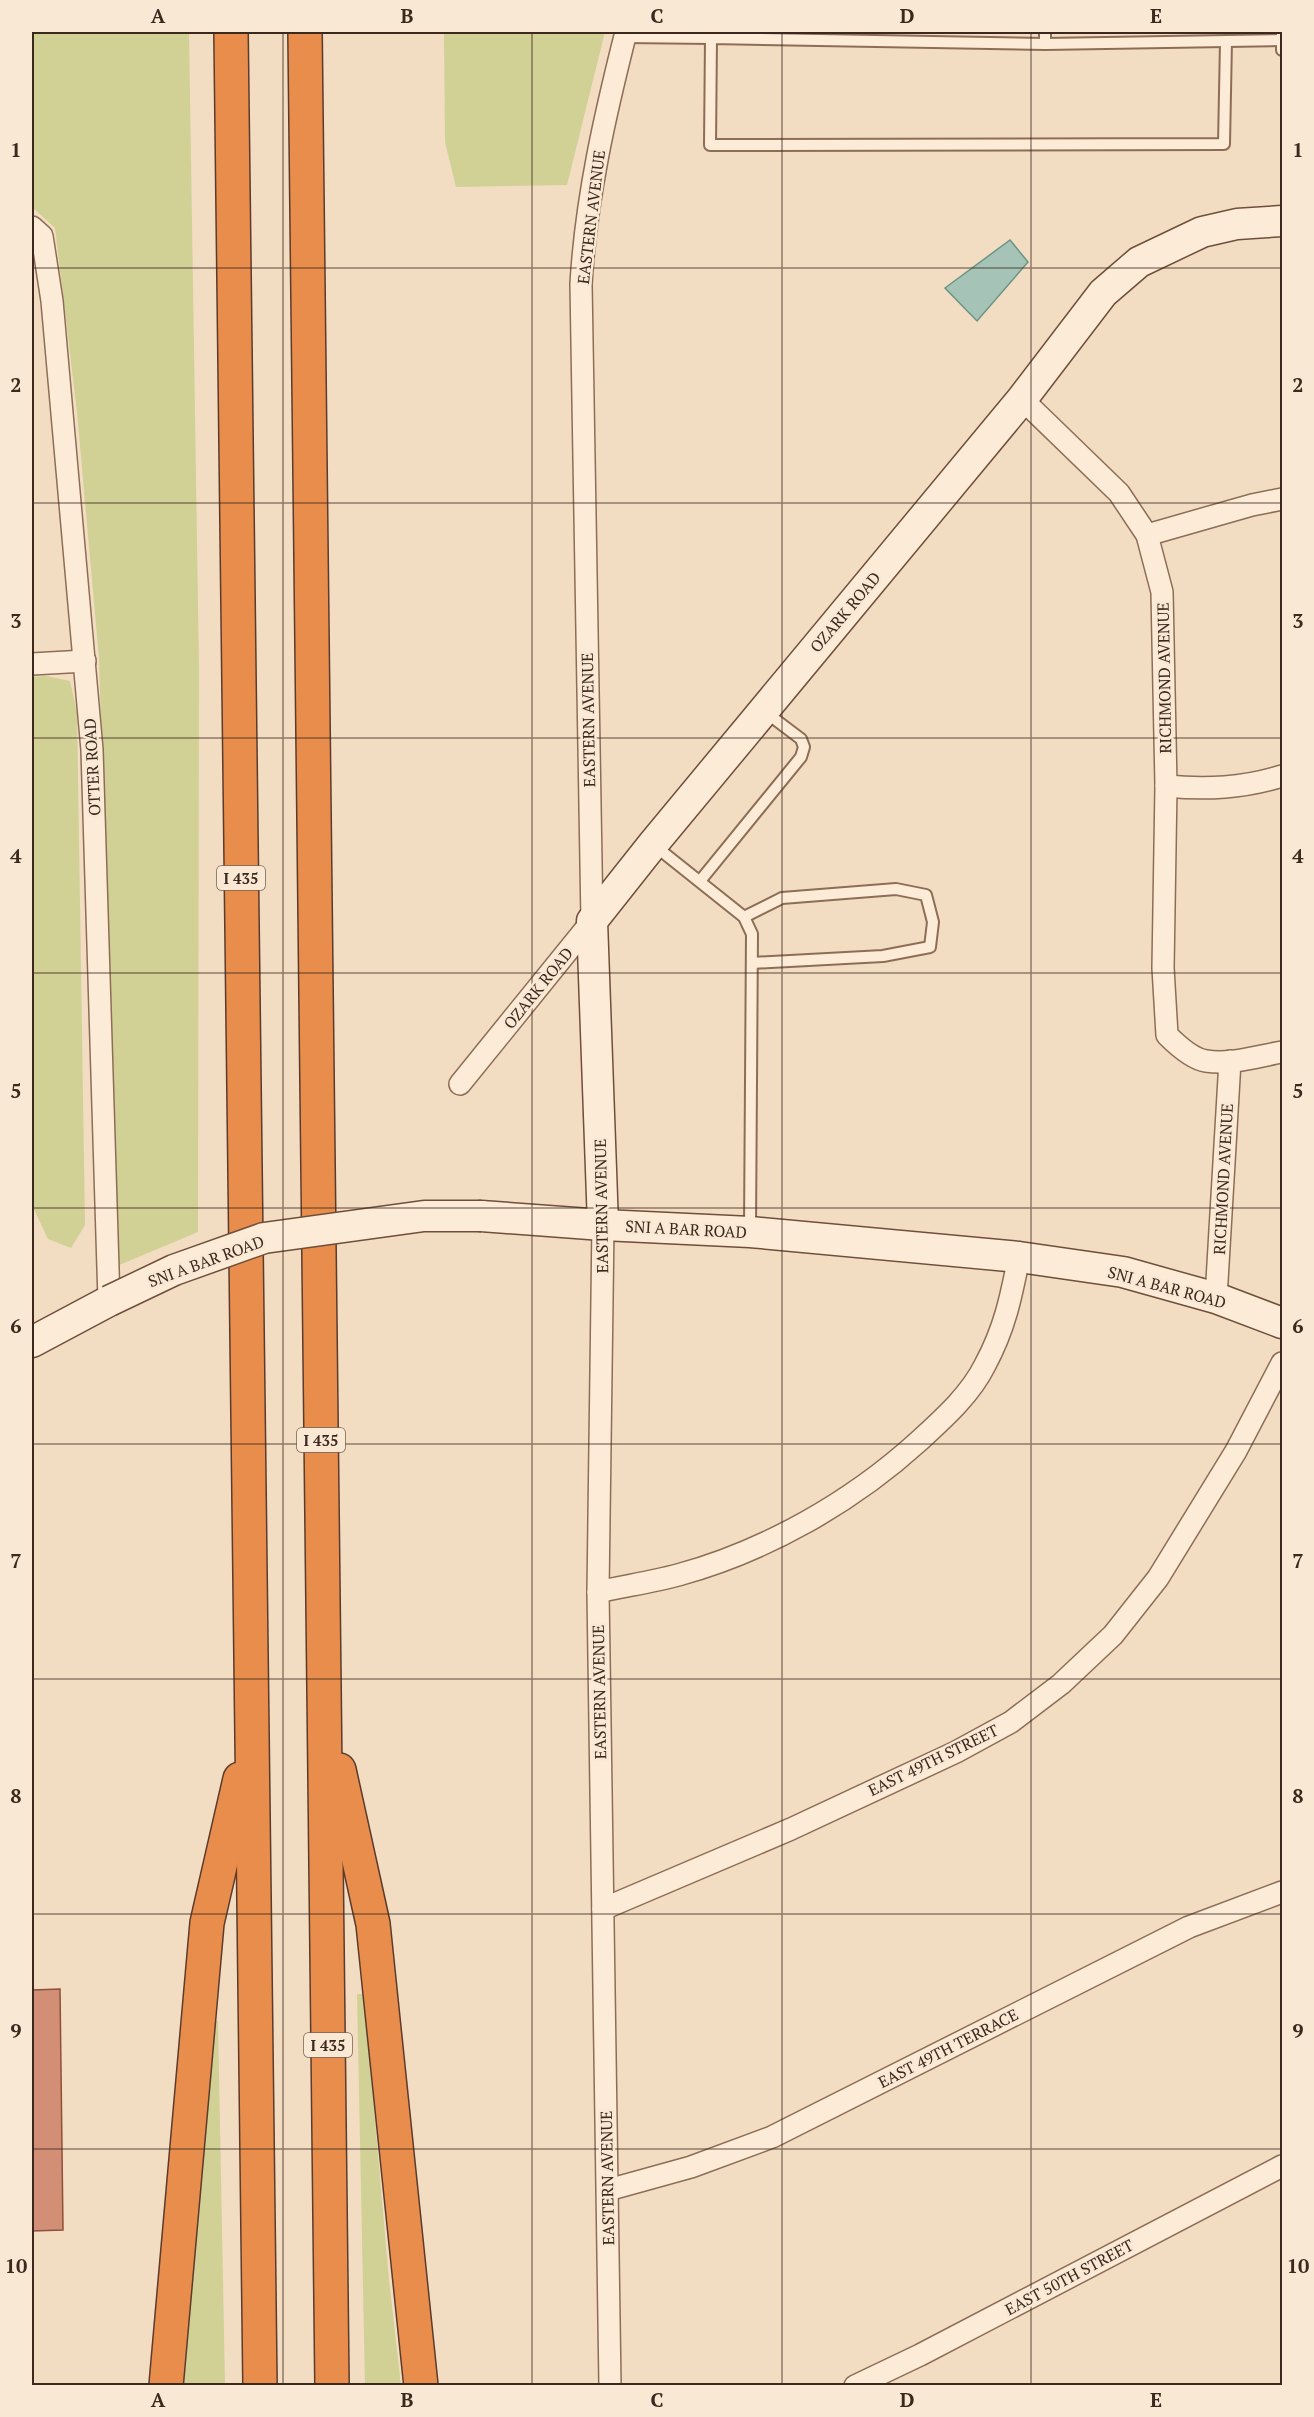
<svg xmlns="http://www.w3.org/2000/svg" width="1314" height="2417" font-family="'PT Serif',serif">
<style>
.green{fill:#d1d095}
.water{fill:#a5c4b7;stroke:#6b9484;stroke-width:1.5}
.building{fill:#d38f75;stroke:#8f503b;stroke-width:1.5}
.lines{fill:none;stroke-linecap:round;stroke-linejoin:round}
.lane-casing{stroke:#8e6d57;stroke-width:14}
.street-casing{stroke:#8e6d57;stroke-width:24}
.secondary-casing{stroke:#704e3b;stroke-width:33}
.highway-casing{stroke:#5b3b2c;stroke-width:36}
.lane{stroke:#fcebd7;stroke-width:10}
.street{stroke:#fcebd7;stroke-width:21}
.secondary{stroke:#fcebd7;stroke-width:30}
.highway{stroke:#e88d4c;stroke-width:33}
.secondary-bridge-casing{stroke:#704e3b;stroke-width:33;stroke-linecap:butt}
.secondary-bridge{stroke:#fcebd7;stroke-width:30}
.grid{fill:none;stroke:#3c281d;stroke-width:1.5;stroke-opacity:0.55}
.labels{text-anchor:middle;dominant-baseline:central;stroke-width:5;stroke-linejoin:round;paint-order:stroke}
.shield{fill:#f9e8d3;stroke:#756254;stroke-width:1.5}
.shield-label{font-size:15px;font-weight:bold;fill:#3c281d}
.street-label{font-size:16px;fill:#3c281d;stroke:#f9e8d3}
.neatline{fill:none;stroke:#3c281d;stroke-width:2}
.grid-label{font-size:20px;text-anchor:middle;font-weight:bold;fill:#3c281d}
</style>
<rect width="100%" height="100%" fill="#f2ddc2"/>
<g class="green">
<polygon points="32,32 189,32 199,669 198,1232 117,1266 99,658 77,412 55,228 32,207"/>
<polygon points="444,32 605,32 567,185 456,187 445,142"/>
<polygon points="46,676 70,681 77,712 85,1225 71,1248 48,1239 32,1205 32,677"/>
<polygon points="357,1994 364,1994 389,2280 401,2385 365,2385"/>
<polygon points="207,2021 218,2021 225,2385 179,2386"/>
</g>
<polygon class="water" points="1010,240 1028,262 977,321 945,288"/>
<polygon class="building" points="60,1989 63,2230 32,2231 32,1990"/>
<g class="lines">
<defs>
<g id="lane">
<polyline points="1045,32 1045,44 1282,40"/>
<polyline points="1282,32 1282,50"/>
<polyline points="625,37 711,38"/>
<polyline points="1045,44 711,38 710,145 1224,144 1226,41"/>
<polyline points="655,846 744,917 752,934 750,1229"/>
<polyline points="700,881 801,757 804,747 801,739 764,711"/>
<polyline points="744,917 782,898 896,889 926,895 933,922 930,947 883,956 752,963"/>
</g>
<g id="street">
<polyline points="32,227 42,236 52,301 92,750 109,1301"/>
<path d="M1022 399 1119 493 1147 535 1162 592 1166 786 1163 968 1167 1035C1177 1045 1192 1059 1206 1061 1231 1065 1259 1056 1282 1052"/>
<polyline points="1147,535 1252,505 1282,499"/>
<polyline points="32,664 85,661"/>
<path d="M1166 786C1207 790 1243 788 1282 776"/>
<path d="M460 1084 592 921 581 284C586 198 605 115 626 32"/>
<polyline points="603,1225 598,1592 610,2386"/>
<polyline points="1216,1298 1230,1061"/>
<path d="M598 1592C624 1586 652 1582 678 1575 766 1551 852 1502 919 1441 944 1418 970 1395 985 1365 1005 1328 1011 1297 1019 1257"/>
<polyline points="603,1909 791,1829 956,1752 1011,1722 1061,1684 1113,1635 1158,1578 1236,1451 1282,1363"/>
<polyline points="608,2190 691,2167 772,2137 1189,1927 1282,1892"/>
<polyline points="855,2386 920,2355 1282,2166"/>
</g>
<g id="secondary">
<polyline points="481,1216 603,1225 750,1232 1019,1257 1123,1272 1216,1298 1282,1323"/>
<polyline points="603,1225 592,921 653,844 1022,399 1103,293 1139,262 1202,232 1237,224 1282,221"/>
<polyline points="32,1342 109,1301"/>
</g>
<g id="highway">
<polyline points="231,32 260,2386"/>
<polyline points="305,32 332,2386"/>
<polyline points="339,1770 373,1924 421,2386"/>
<polyline points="166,2386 207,1923 240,1779"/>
</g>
</defs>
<use href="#lane" class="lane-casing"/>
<use href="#street" class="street-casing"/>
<use href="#secondary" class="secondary-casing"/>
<use href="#highway" class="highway-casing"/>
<use href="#lane" class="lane"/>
<use href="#street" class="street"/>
<use href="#secondary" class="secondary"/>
<use href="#highway" class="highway"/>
<defs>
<polyline id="secondary-bridge" points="109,1301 174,1270 264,1238 424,1216 481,1216"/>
</defs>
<use href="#secondary-bridge" class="secondary-bridge-casing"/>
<use href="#secondary-bridge" class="secondary-bridge"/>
</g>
<path class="grid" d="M283 32V2386M532 32V2386M782 32V2386M1031 32V2386M32 268H1282M32 503H1282M32 738H1282M32 973H1282M32 1208H1282M32 1444H1282M32 1679H1282M32 1914H1282M32 2149H1282"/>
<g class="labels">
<g class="shield">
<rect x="217" y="866" width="48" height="24" rx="4.5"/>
<rect x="297" y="1428" width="48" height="24" rx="4.5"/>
<rect x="304" y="2033" width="48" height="24" rx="4.5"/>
</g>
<g class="shield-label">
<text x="241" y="878">I 435</text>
<text x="321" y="1440">I 435</text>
<text x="328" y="2045">I 435</text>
</g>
<g class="street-label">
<text transform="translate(591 217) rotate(-83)">EASTERN AVENUE</text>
<text transform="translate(845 612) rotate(-50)">OZARK ROAD</text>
<text transform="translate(1164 678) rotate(-91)">RICHMOND AVENUE</text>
<text transform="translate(588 720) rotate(-91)">EASTERN AVENUE</text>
<text transform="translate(92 767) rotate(-93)">OTTER ROAD</text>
<text transform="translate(538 988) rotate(-51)">OZARK ROAD</text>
<text transform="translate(1223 1179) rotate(-87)">RICHMOND AVENUE</text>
<text transform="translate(601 1206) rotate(-91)">EASTERN AVENUE</text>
<text transform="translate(686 1229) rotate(3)">SNI A BAR ROAD</text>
<text transform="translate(206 1261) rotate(-20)">SNI A BAR ROAD</text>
<text transform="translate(1167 1287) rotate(15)">SNI A BAR ROAD</text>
<text transform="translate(599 1692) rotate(-91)">EASTERN AVENUE</text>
<text transform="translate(933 1760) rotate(-26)">EAST 49TH STREET</text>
<text transform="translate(948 2048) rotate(-27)">EAST 49TH TERRACE</text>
<text transform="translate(607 2178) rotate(-91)">EASTERN AVENUE</text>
<text transform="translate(1069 2277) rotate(-28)">EAST 50TH STREET</text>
</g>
</g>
<rect width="1314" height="2417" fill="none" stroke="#f9e8d3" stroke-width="66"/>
<rect x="33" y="33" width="1248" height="2351" class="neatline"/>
<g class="grid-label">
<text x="158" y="23">A</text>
<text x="407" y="23">B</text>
<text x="657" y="23">C</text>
<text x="907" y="23">D</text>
<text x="1156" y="23">E</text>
<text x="16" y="157">1</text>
<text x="1298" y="157">1</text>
<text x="16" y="392">2</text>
<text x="1298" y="392">2</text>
<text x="16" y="628">3</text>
<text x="1298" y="628">3</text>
<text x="16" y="863">4</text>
<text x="1298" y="863">4</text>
<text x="16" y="1098">5</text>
<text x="1298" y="1098">5</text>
<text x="16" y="1333">6</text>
<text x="1298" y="1333">6</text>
<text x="16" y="1568">7</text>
<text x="1298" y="1568">7</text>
<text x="16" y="1803">8</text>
<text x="1298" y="1803">8</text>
<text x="16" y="2038">9</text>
<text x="1298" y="2038">9</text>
<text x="16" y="2273">10</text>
<text x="1298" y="2273">10</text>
<text x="158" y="2407">A</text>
<text x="407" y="2407">B</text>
<text x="657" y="2407">C</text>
<text x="907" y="2407">D</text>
<text x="1156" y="2407">E</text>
</g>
</svg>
